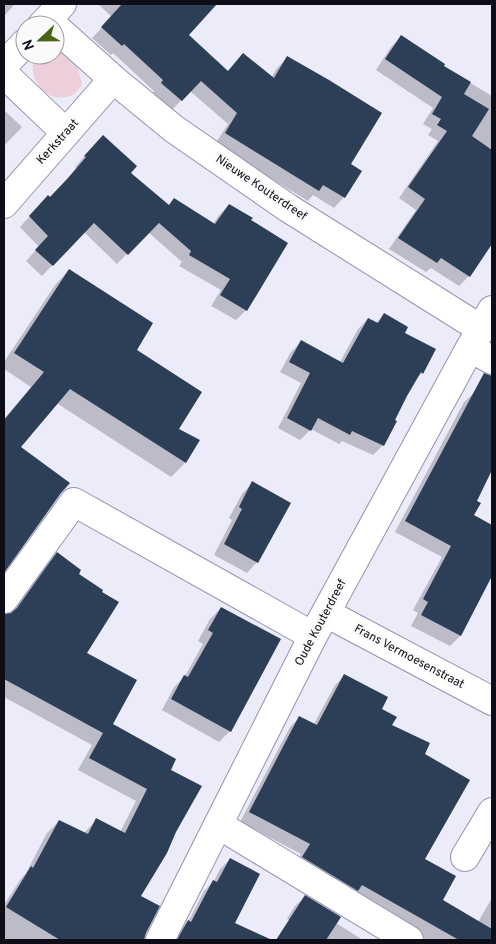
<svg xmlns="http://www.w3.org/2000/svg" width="496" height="944" font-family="Overpass,sans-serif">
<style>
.green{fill:#edcedb}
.shadow{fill:#0003}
.building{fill:#2c3f57}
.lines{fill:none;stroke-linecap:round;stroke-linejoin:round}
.minor-casing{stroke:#9392b3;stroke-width:30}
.minor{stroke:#fff;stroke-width:28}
.labels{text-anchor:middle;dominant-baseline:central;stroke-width:5;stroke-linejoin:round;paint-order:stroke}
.street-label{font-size:12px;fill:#0e0e19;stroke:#fafafa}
</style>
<rect width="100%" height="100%" fill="#ebebfa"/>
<path class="green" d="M55 50C74 53 79 68 82 85 79 88 77 92 74 94 72 96 69 96 66 97 44 102 25 75 36 55H55Z"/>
<g class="shadow">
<polygon points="4,4 15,4 4,16"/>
<polygon points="98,4 158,4 169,14 178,4 215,4 187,35 227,72 243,55 271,78 277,68 287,58 350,164 360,171 344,197 334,208 313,195 308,201 215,144 228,124 190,91 171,111 152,94 154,91 113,53 111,55 92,38 112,17"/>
<polygon points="401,37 442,66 492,96 492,236 481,253 484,255 469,276 459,286 431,268 426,272 389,249 416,210 399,198 438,141 428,135 432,129 423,124 433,108 376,70 391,47"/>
<polygon points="4,110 22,127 4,146"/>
<polygon points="93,147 130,173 168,206 174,200 213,224 219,215 229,205 250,221 246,310 236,320 211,306 221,290 179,266 182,262 148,232 117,264 84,232 42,276 26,261 39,247 20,227 38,207 49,199 77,168 75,167"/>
<polygon points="69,270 135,351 185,463 171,477 55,402 46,407 4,458 4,419 31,387 4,369 4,362 55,285"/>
<polygon points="384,315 403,333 434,350 422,373 415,380 406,396 383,445 373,455 342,441 339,444 311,429 300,440 278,428 301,383 280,372 291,352 301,342 340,362 358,329 368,319 376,323"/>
<polygon points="489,387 492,389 492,467 475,501 473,516 492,526 492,559 477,586 484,590 460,636 450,646 411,626 418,613 413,610 442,557 395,532 464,402 475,392"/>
<polygon points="252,483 257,562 247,573 214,555 232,520 229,518 242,494"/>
<polygon points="57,554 77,574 85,654 111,725 169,770 139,896 145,933 143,940 4,940 4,905 20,880 26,873 47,833 59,821 84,833 97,819 120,832 136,801 78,770 92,745 4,697 4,615 10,614 46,565"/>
<polygon points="221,608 230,731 219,742 162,710 174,687 185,676 203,644 198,641 210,619"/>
<polygon points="344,676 380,709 391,726 423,755 423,859 441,900 478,922 492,898 492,940 411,940 294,867 301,854 240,822 290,727 300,717 314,724 335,685"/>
<polygon points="230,859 233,923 266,940 173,940 178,931 188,922 204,891 214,881 220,869"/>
<polygon points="305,897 336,923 363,940 315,940 317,937 287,919 295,906"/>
</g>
<g class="building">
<polygon points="122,4 217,4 189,35 228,71 243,53 274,78 287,56 329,80 382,113 351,164 362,171 345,198 323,185 319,191 225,133 237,113 201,81 182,101 161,83 163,80 124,44 122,46 101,27"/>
<polygon points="401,35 445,64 444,66 471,82 464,94 489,109 472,136 492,150 492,244 470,277 441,258 437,263 398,238 425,199 408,187 447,131 437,125 441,119 432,114 442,97 385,59"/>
<polygon points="103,135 137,166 131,173 169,205 174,198 215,224 229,204 253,218 251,220 288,243 247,311 220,295 230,279 189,255 191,251 159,223 128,255 94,223 53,266 35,250 48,236 29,216 48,195 50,197 68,178 86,157 84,156"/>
<polygon points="69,269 153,323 137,350 202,392 179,429 200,440 186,463 70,389 21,447 70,483 61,493 4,573 4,420 44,372 14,353"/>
<polygon points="384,313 408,327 405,333 436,349 423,374 421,372 407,396 395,420 397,421 384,446 352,431 350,435 318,418 311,431 287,418 310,373 289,362 301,340 343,363 368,318 378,323"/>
<polygon points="484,373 492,376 492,470 477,501 481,503 474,515 492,525 492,576 461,636 421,615 428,602 423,599 451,546 405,521"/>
<polygon points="252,481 291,503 258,563 224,544 242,509 239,507"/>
<polygon points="57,552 81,570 79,574 103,590 102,592 119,602 87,653 137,680 113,724 176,759 171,770 202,786 176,832 167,853 141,896 160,906 146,933 144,940 60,940 6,907 31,866 33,868 59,820 88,834 96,818 125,833 147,789 89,758 103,733 4,679 4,614 11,613 17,608"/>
<polygon points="221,607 281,639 231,732 171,699 184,675 188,677 213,633 208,630"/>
<polygon points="344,674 388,697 382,709 397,717 392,725 430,743 425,754 470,780 425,859 456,876 443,900 492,929 492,940 459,940 362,885 358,891 302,857 310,844 249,812 299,716 317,725"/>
<polygon points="230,858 260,874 235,923 272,940 177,940 188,920 191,922 213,880 217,882"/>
<polygon points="305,895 341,917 326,940 276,940"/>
</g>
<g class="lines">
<defs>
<g id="minor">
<polyline points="42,25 62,4"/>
<polyline points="55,27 113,79 174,129 288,208 481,329"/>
<polyline points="4,65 25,43"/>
<polyline points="4,74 66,133"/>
<polyline points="4,204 113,79"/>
<polyline points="470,348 492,360"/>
<polyline points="4,599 74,502 313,636"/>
<polyline points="326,613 492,701"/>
<polyline points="219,825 409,940"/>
<polyline points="465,857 492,812"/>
<polyline points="160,940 313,636 470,348 492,310"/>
</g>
</defs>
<use href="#minor" class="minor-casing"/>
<use href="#minor" class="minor"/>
</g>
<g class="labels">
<g class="street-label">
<text transform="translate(58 142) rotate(-48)">Kerkstraat</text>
<text transform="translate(261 188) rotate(34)">Nieuwe Kouterdreef</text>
<text transform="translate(321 623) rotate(-62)">Oude Kouterdreef</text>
<text transform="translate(409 657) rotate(28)">Frans Vermoesenstraat</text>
</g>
</g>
<rect width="496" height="944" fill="none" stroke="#0e0e19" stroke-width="10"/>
<g transform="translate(40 40) rotate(248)"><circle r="24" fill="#fafafa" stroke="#9c9ca0"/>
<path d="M0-4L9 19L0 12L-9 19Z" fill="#486517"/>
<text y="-8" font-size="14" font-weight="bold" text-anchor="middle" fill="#0e0e19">N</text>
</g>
</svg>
